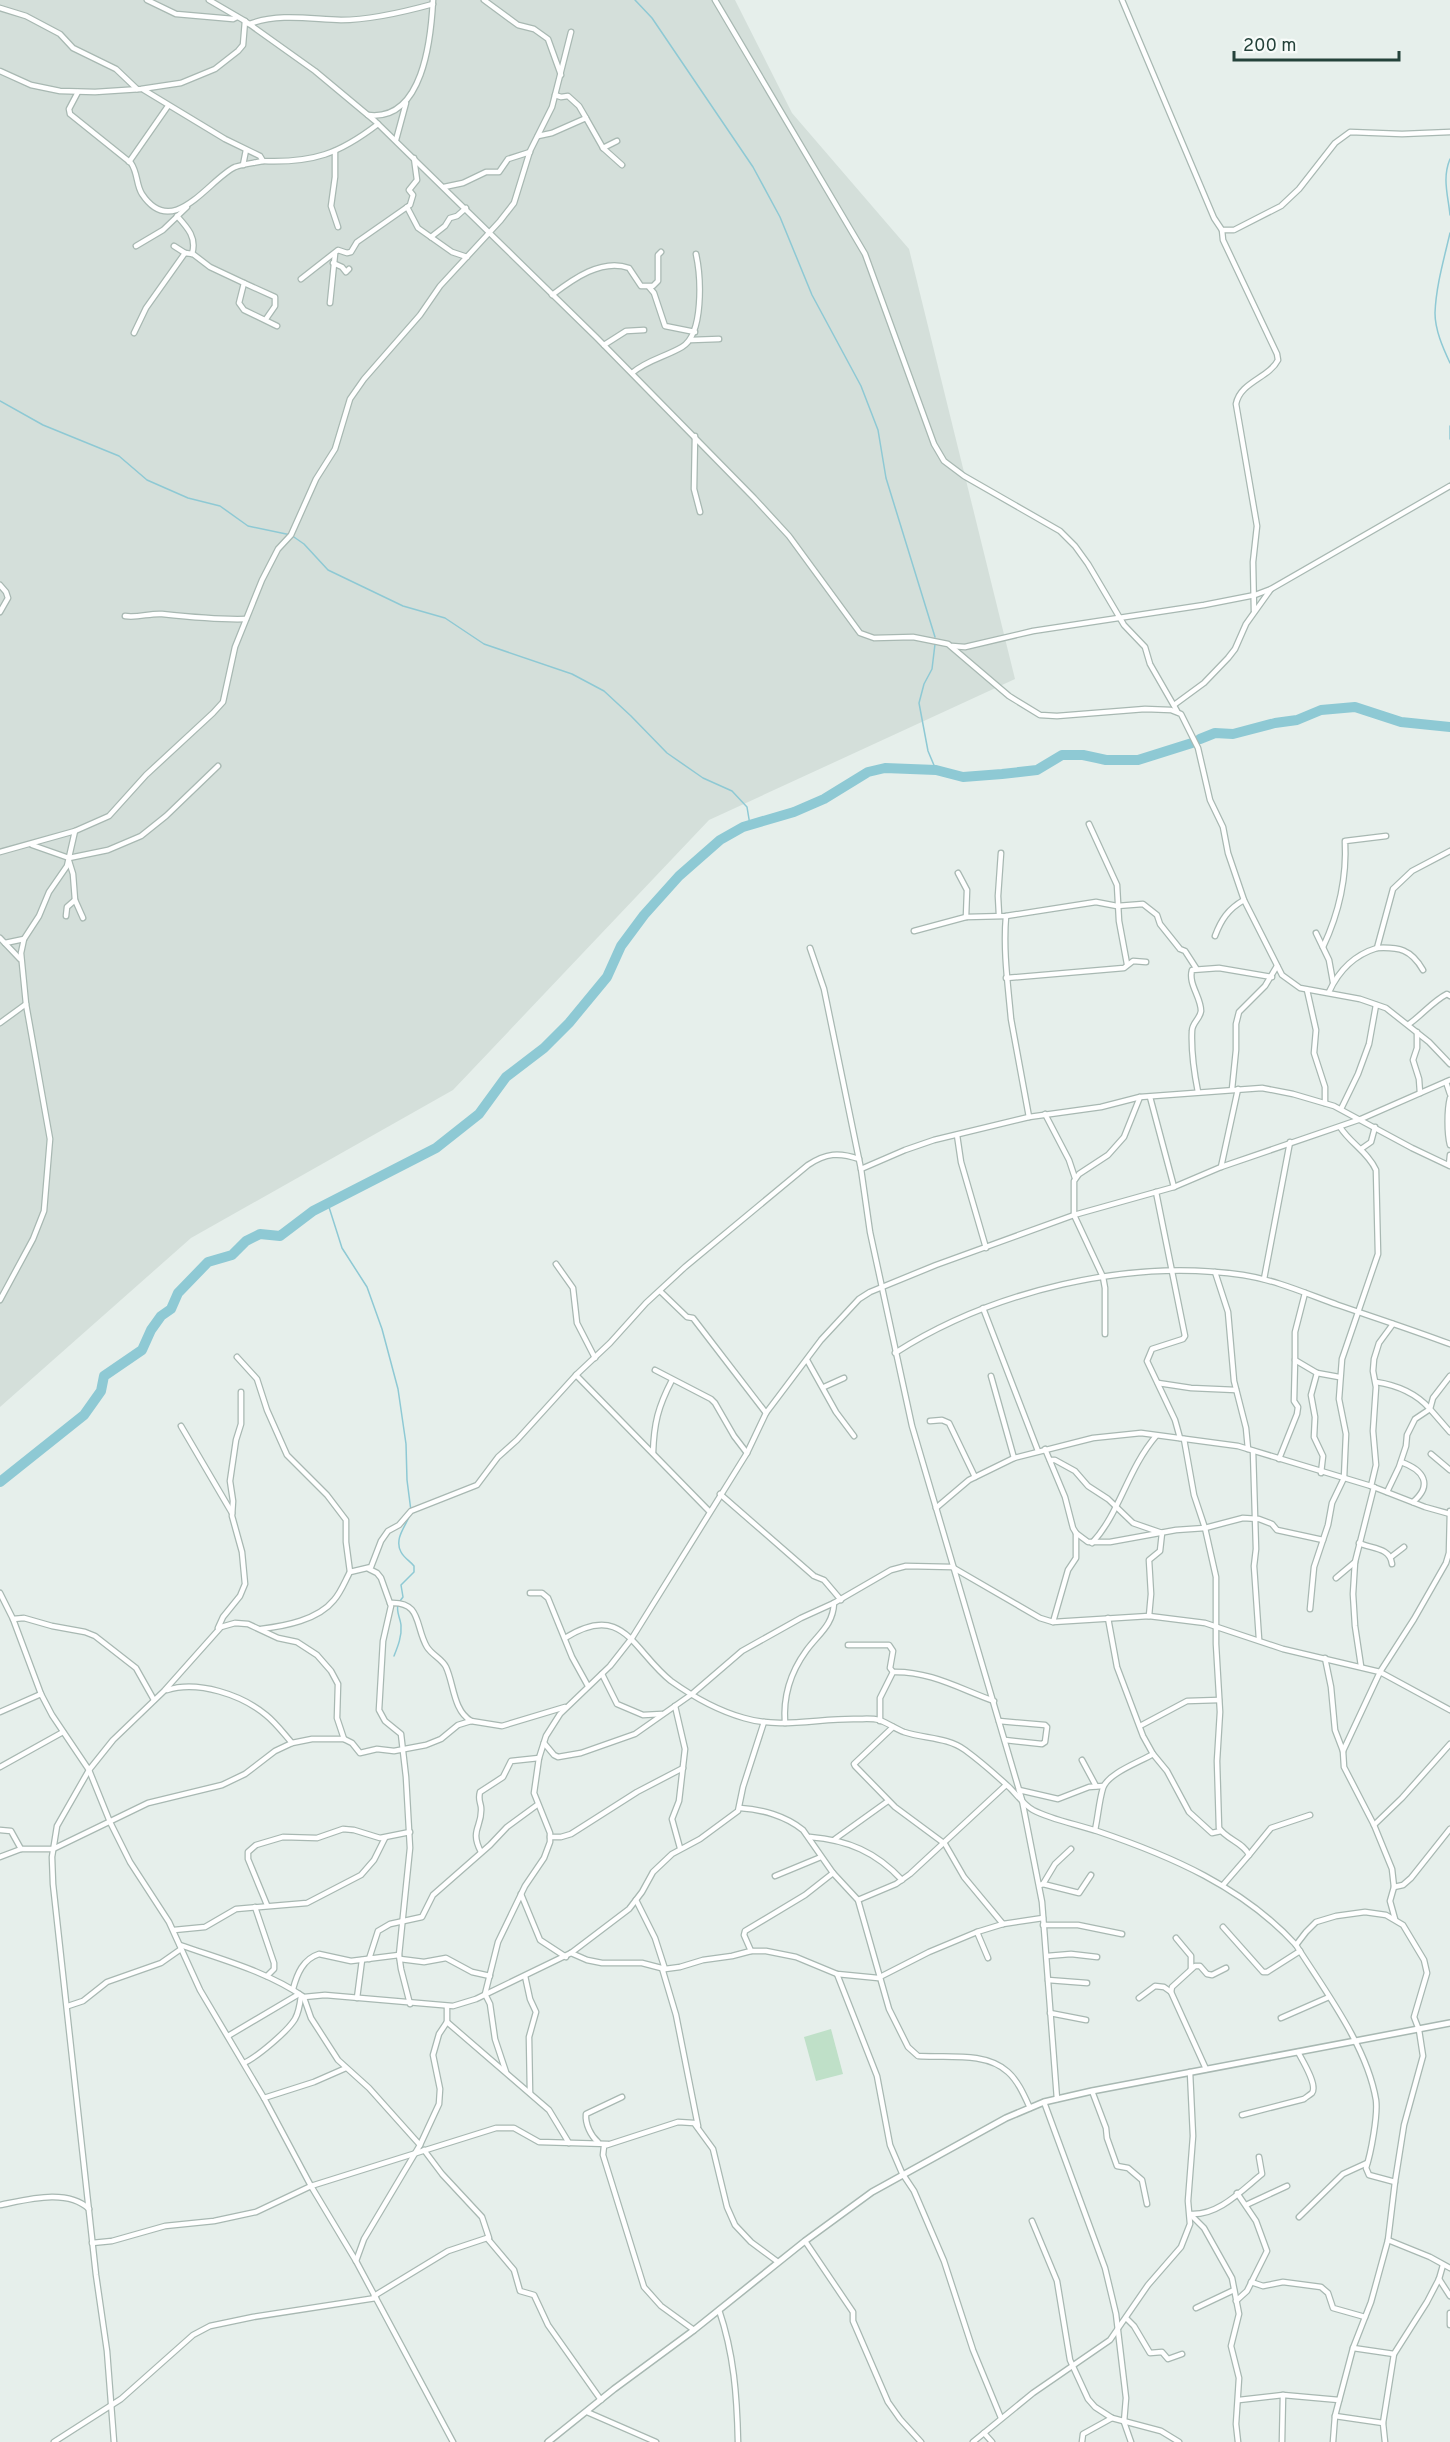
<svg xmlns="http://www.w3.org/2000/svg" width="1450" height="2442" font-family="Overpass,sans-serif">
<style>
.built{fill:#d4dfda}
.green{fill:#bfe0c8}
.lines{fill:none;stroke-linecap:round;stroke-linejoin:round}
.stream{stroke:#8ec9d4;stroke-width:1.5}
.river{stroke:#8ec9d4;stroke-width:10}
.minor-casing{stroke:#a8b8b2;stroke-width:7}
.tertiary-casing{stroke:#a8b8b2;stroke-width:8}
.minor{stroke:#fff;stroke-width:4.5}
.tertiary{stroke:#fff;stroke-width:5}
</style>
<rect width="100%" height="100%" fill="#e6efeb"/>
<polygon class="built" points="0,0 735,0 792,113 909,249 1015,679 709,820 453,1090 191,1238 0,1407"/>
<polygon class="green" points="831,2029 843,2074 816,2081 804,2037"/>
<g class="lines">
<g class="stream">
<polyline points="635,0 652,18 753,167 780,217 812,295 861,386 878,430 886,478 935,637"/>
<path d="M1450 159C1442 178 1448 195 1450 215"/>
<path d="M1450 233C1444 259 1436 286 1435 313 1435 330 1443 348 1450 363"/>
<polyline points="0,401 43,425 119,456 147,480 188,498 220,506 248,526 291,535 304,544 328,570 403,606 445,618 484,644 572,674 604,691 631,716 667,753 703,778 732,791 747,807 750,825"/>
<polyline points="1450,426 1450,439"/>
<polyline points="935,644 932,669 924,684 919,703 928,751 936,770"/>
<polyline points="328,1204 342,1248 367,1287 382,1329 398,1389 406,1444 407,1480 411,1511"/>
<path d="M400 1601 403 1597 401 1585 414 1572V1566C410 1561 404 1558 401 1552 394 1539 405 1527 410 1515"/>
<path d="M394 1656C398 1646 402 1636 401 1625 400 1617 396 1612 398 1605"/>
</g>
<g class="river">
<polyline points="1200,739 1215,733 1233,734 1275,723 1297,720 1321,710 1355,707 1401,722 1450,727"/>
<polyline points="0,1482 84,1415 101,1391 104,1376 142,1350 151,1330 161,1316 171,1309 178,1293 208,1262 232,1255 246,1241 260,1234 280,1236 313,1211 436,1148 479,1114 506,1077 544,1048 569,1023 607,977 621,946 644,915 679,876 720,840 743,827 794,812 824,799 868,772 885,768 936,770 963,777 1002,774 1037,770 1062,755 1083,755 1106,760 1138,760 1192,743"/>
</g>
<defs>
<g id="minor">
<polyline points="147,0 176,14 233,19 237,17"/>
<polyline points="209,0 245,21 315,71 375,121 596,337 754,498 789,536 860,633 874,638 913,637 948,644 1009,696 1040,715 1057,716 1145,709 1171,710 1181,714 1198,748 1210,800 1223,827 1228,853 1244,900 1282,975 1300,988 1360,999 1386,1008 1429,1042 1450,1064"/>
<polyline points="484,0 518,25 534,29 548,39 561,75"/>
<polyline points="715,0 865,254 934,444 944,461 964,476 1060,531 1075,546 1088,564 1124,625 1145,647 1150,664 1177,711"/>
<polyline points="1122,0 1214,218 1222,230 1234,230 1281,206 1299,189 1335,143 1350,132 1402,134 1450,132"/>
<polyline points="0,8 26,16 60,34 73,48 116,69 137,89"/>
<path d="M249 24C280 13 309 19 341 20 371 20 404 12 433 4"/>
<polyline points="0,71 31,85 60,91 95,92 141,89 181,83 215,69 238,51 243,45 245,21"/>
<path d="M144 90 225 139 260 156 263 161C313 163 339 154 378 124"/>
<path d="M78 92 69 109 70 114 131 163C138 173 136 185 142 194 173 241 209 179 235 167 244 164 254 163 263 161"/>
<polyline points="555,95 561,97 568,96 579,106 586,118"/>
<path d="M368 115C423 122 431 39 433 0"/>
<polyline points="538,136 552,133 586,118 603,148 617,141"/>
<polyline points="396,140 406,103"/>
<polyline points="603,148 622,165"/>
<polyline points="335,151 335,177 331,206 338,227"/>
<polyline points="129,162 168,106"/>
<polyline points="243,165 246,150"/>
<polyline points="444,187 463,183 486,172 499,172 508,159 530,152"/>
<polyline points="407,207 418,228 452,252 467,257"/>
<path d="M177 216C188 228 197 238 192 254"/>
<path d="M1222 230 1223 240 1277 354 1278 360C1269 378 1240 382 1236 404L1257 526 1253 562 1254 611"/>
<polyline points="431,237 445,226 450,218 457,216 466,208"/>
<polyline points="136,246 163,230 187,207"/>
<polyline points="174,246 185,253"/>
<polyline points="333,263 342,267 346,272 349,269"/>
<polyline points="301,279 338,250 347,253 351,252 357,242 410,205 413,195 409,190 417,180 414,158"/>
<polyline points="244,283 275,297 275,306 266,319"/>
<polyline points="649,287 654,293 665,326 695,332"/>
<path d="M552 295C573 279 602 258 629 268L641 286H653L658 281V255L661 252"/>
<polyline points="330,303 335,254"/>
<polyline points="134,333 146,308 185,253 193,254 210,267 244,283 239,303 244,310 277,326"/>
<polyline points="691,340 719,339"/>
<polyline points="604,345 626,331 644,330"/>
<path d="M632 373C647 360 665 357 682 347 704 334 701 277 696 254"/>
<polyline points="695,436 694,489 700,512"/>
<polyline points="0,585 6,592 8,598 0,612"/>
<path d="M125 616C138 618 150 613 162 614 190 617 218 620 246 619"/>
<polyline points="952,646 965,647 1033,631 1204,605 1255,595 1271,589"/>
<polyline points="1174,705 1204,683 1228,658 1235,649 1246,624 1271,589 1450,486"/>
<polyline points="1089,824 1117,885 1119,921 1127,964"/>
<polyline points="32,845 69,858 108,850 141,836 166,816 218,766"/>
<polyline points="0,852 75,831 109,816 146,775 213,713 223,702 235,647 262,580 278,549 291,535 316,479 335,449 350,399 364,379 420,315 440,286 500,221 514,203 530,151 552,107 571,32"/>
<polyline points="69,861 73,874 75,900 83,918"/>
<polyline points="958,873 967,890 966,917"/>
<polyline points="999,915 998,896 1001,853"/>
<polyline points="66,916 67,907 75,900"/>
<path d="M1006 916C1003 951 1008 985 1011 1019L1029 1117"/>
<polyline points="914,931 966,917 1006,916 1096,902 1117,906 1143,904 1157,915 1160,924 1180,949 1185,951 1196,968"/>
<polyline points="1316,933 1329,960 1333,982"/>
<path d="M1215 936C1221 920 1228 909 1244 900"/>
<polyline points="0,938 20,959"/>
<polyline points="5,943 24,939"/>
<path d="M1323 947C1339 913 1347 879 1345 841L1386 836"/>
<polyline points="810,948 824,989 861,1169 870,1232 912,1426 1022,1800 1042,1902 1057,2099"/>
<path d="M1377 948C1399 947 1411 949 1423 970"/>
<polyline points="1006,978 1124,968 1133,961 1146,962"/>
<polyline points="1307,990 1316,1030 1314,1053 1325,1087 1325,1103"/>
<path d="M1329 992C1339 970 1354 955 1377 948L1393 889 1412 871 1450 851"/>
<polyline points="0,1023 26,1004"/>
<path d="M1409 1024C1422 1015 1433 1001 1447 994L1450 996"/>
<polyline points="1417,1032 1417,1048 1413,1060 1419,1079 1420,1093"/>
<polyline points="1446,1082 1450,1094"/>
<polyline points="1232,1089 1236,1050 1236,1024 1239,1012 1265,986 1277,966"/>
<path d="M1198 1092C1194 1072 1191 1052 1192 1031 1192 1023 1200 1019 1201 1011 1201 997 1188 984 1192 970L1219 968 1272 977"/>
<polyline points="1150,1097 1174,1187"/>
<path d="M1450 1098C1447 1110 1447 1133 1450 1145"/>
<polyline points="1341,1109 1358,1074 1369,1044 1376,1005"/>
<polyline points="1045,1114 1069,1160 1075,1178"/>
<polyline points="957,1135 961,1162 986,1248"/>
<polyline points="1361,1149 1371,1142 1375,1127"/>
<polyline points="1449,1165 1450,1155"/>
<polyline points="1221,1167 1238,1089"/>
<polyline points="861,1169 905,1150 934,1140 1029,1117 1101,1107 1140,1097 1262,1088 1293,1094 1334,1106 1412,1148 1450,1166"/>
<polyline points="1156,1192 1185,1336 1183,1339 1152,1349 1147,1361 1175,1420 1180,1438"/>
<polyline points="556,1264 573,1288 577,1323 595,1358"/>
<polyline points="1215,1272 1228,1312 1234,1381 1246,1428 1248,1449"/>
<polyline points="1264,1279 1290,1142"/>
<polyline points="660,1291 687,1317 693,1318 766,1413"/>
<polyline points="1305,1293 1295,1332 1295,1360 1317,1373 1339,1377"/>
<polyline points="0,1300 33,1239 44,1211 50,1139 26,1004 21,953 24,939 39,916 49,892 67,866 75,831"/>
<polyline points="983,1308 1038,1451"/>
<polyline points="1105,1334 1105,1288 1103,1277 1074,1215 1074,1181 1079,1174 1108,1155 1124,1137 1140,1097"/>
<path d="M895 1353C992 1291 1129 1258 1243 1275 1276 1280 1307 1294 1338 1305 1376 1318 1413 1330 1450 1344"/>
<polyline points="237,1357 257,1379 267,1410 287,1455 327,1495 346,1520 346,1542 350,1572"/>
<polyline points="807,1360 836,1412 854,1436"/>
<polyline points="655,1370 711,1399 715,1403 734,1436 747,1453"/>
<polyline points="1317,1373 1311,1395 1315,1417 1314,1437 1323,1456 1321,1473"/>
<polyline points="576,1375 709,1511"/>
<polyline points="991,1376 1014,1458"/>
<polyline points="1450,1376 1433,1398 1430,1409 1450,1432"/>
<path d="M1376 1382C1396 1385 1416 1393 1430 1409L1415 1419 1407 1435 1406 1446 1399 1467 1387 1492"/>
<polyline points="1158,1383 1191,1388 1236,1390"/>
<polyline points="824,1387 844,1378"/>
<polyline points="930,1421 942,1420 949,1423 975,1477"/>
<polyline points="181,1426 232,1513"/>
<path d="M1184 1439 1194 1495 1205 1528 1216 1577V1644L1220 1712 1217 1761 1219 1828C1226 1839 1244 1843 1249 1855L1223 1885"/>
<polyline points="1045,1449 1065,1497 1073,1528 1076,1533 1088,1542 1110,1542 1176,1530 1205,1528 1243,1518 1259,1519 1272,1524 1277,1530 1323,1540"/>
<polyline points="1253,1451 1256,1549 1254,1566 1259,1639"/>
<path d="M653 1453C654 1423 658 1407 672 1380"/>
<polyline points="1431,1454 1450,1470"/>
<polyline points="1279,1459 1297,1414 1298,1407 1294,1401 1295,1360"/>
<polyline points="1050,1460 1055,1460 1075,1471 1088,1486 1108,1499 1133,1523 1162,1533 1160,1551 1149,1560 1151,1594 1149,1616"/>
<path d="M1401 1462C1424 1470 1433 1485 1413 1502"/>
<polyline points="1371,1486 1376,1465 1373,1431 1376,1387 1373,1371 1374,1359 1379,1343 1393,1324"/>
<polyline points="720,1494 814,1576 824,1580 841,1600"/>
<polyline points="936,1508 969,1480 1014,1458 1093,1438 1141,1433 1238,1446 1371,1486 1425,1507 1450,1514"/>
<path d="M1092 1543C1120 1513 1127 1470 1156 1436"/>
<path d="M1359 1543C1372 1549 1390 1547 1392 1564"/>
<polyline points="1391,1557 1404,1547"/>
<polyline points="369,1569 377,1573 381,1578 391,1606 383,1641 379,1710 385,1721 401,1734 406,1777 410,1848 399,1955 401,1969 410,2004"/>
<polyline points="1336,1578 1355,1562"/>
<polyline points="0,1593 13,1619 41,1694 52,1715 89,1770 110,1822 130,1862 169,1922 200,1990 264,2098 311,2186 356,2261 453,2442"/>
<polyline points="530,1593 542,1593 548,1598 572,1657 588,1686"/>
<path d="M390 1603C422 1601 415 1627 427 1647 432 1655 442 1659 446 1667 454 1684 453 1710 471 1721"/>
<path d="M1310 1609 1314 1567 1328 1525 1332 1503 1344 1478 1346 1434 1339 1399 1342 1359 1378 1254 1376 1170C1368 1152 1350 1143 1340 1127"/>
<polyline points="1108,1618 1117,1667 1143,1736 1153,1754 1167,1771 1189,1812 1212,1833 1221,1831"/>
<polyline points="13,1619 24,1618 52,1626 85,1632 95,1636 136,1668 154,1700"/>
<polyline points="1053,1622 1068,1570 1076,1558 1076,1533"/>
<polyline points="218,1628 223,1617 240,1596 245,1584 242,1552 232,1516 233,1501 230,1481 236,1440 241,1424 241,1392"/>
<path d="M261 1629C285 1626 318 1620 334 1600 341 1592 345 1581 350 1572L371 1567 381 1541 388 1531 399 1525 411 1511 477 1485 498 1457 517 1440 576 1375 610 1343 646 1303 685 1267 808 1165C826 1153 839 1152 859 1159"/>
<path d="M565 1638C624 1601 633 1651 671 1681 692 1696 719 1711 744 1718 780 1729 820 1718 857 1719 864 1719 872 1718 879 1720 888 1723 896 1729 904 1732 925 1739 947 1737 965 1750 980 1761 996 1775 1010 1788 1017 1795 1024 1805 1033 1810 1052 1820 1076 1824 1097 1831 1171 1856 1243 1887 1296 1945 1325 1991 1367 2046 1376 2100 1378 2115 1371 2153 1366 2168L1369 2175 1395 2182 1388 2240 1371 2302 1353 2348 1335 2416 1333 2442"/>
<polyline points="848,1645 889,1645 893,1651 890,1668 893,1672"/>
<polyline points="1325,1658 1331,1687 1335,1730 1343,1751"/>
<polyline points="1361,1666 1355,1626 1353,1594 1355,1562 1374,1487"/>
<polyline points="602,1674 617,1704 643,1715 662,1714"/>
<path d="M167 1690C198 1680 242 1695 266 1715 276 1723 284 1734 292 1743"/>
<polyline points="675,1706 685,1749 679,1801 672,1819 680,1848"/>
<polyline points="0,1712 41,1694"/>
<path d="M880 1721V1698L893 1672C930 1671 960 1689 994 1701"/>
<polyline points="999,1721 1045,1725 1047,1727 1045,1742 1042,1744 1005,1740"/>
<path d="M785 1723C783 1696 790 1673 806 1651 818 1634 833 1626 834 1603"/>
<polyline points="1140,1726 1187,1701 1219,1700"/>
<polyline points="893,1727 854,1764 855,1766 895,1807 945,1844 964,1877 1003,1924"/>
<polyline points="544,1743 554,1755 558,1757 581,1753 635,1734 692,1694 742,1651 801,1618 834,1603 891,1570 906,1566 952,1567 1040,1618 1053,1622 1149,1616 1205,1623 1283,1649 1380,1672 1450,1710"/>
<polyline points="1082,1760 1096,1786"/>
<polyline points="0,1767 63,1732"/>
<polyline points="1019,1790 1058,1799 1089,1787 1103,1786"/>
<path d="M740 1808C761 1809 786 1816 803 1830L833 1873 858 1900 889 2009 908 2047 918 2056C945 2058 986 2051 1008 2072 1018 2081 1024 2095 1030 2108"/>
<polyline points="1374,1825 1402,1798 1450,1744"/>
<polyline points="0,1830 11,1831 21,1849"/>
<path d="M1095 1830C1098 1817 1099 1801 1103 1788 1108 1773 1140 1762 1153 1754"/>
<polyline points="550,1837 561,1837 571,1834 637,1792 683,1768"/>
<path d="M810 1837C848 1840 876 1852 902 1880"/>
<polyline points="835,1839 888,1801"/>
<path d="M481 1852C469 1829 483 1827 481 1807 480 1801 478 1799 480 1792L503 1777 511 1761 539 1758"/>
<polyline points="1249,1855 1271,1828 1310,1815"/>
<polyline points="0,1857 21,1849 53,1849 148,1803 222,1785 245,1774 275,1751 292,1743 312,1739 344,1739 352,1743 360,1753 377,1749 394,1751 426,1745 441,1739 458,1725 471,1721 502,1726 565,1707"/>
<polyline points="775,1876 821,1857"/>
<polyline points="1043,1884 1079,1893 1091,1875"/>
<polyline points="1040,1885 1043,1884 1055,1864 1071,1849"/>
<polyline points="1394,1887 1403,1885 1411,1878 1450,1829"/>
<polyline points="521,1894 540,1940 566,1957"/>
<polyline points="636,1900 655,1938 665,1969"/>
<polyline points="858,1900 896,1884 910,1874 1006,1785"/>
<polyline points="267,1905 248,1859 248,1852 256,1845 283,1837 317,1838 343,1829 354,1830 380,1838 410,1832"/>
<polyline points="255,1907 274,1963 274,1969 267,1976"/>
<polyline points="1395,1919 1390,1901 1394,1887 1392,1869 1374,1825 1344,1767 1343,1751 1380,1672 1414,1619 1446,1563 1449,1553 1450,1511"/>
<polyline points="1043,1925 1078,1925 1122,1934"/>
<polyline points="1223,1927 1263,1972 1267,1972 1300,1951"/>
<polyline points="174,1930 205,1927 236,1909 307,1903 361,1875 374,1860 385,1838"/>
<polyline points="977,1932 988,1958"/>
<polyline points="1176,1938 1191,1956 1191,1969"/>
<path d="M180 1945C223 1960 266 1971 304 1997L325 1995 453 2006 476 1999 571 1953 629 1909 642 1892 653 1872 672 1854 700 1839 738 1811 743 1787 764 1722"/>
<polyline points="1296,1945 1306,1932 1316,1922 1336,1916 1365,1912 1386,1915 1403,1925 1424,1960 1427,1973 1414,2017 1419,2030 1423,2056 1404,2125 1395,2182"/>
<polyline points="751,1951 744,1935 745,1931 805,1895 833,1873"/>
<polyline points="571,1953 587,1960 602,1963 642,1963 665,1969 680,1967 703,1960 732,1956 751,1951 766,1951 796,1957 837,1974 878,1978 929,1952 977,1932 1003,1924 1043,1918"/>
<polyline points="1047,1956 1071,1954 1097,1957"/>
<polyline points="369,1959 378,1931 390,1924 422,1917 433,1895 490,1845 507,1827 537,1805"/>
<polyline points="400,1959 424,1962 446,1958 472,1972 490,1976"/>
<polyline points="662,1968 676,2015 698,2126"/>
<polyline points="837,1974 877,2076 890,2145 902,2173 914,2191 944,2261 973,2350 1001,2418"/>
<polyline points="525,1976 530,1999 536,2012 529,2037 530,2093"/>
<polyline points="1048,1980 1087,1983"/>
<path d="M293 1989C297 1974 303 1959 319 1954L351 1961 399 1955"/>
<polyline points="1171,1992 1172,1987 1195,1966 1200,1966 1207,1974 1212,1975 1226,1968"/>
<polyline points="304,1998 311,2018 338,2060 369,2088 420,2145"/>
<polyline points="357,1998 362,1960"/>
<polyline points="1139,1998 1155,1986 1164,1987 1171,1992 1206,2069"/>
<polyline points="68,2006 83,2001 107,1982 161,1963 181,1949"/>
<polyline points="1050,2013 1086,2020"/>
<polyline points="1281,2018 1329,1997"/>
<polyline points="447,2022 549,2110 569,2143"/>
<polyline points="228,2036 299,1994"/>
<path d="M244 2063C257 2057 287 2032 295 2019 299 2012 300 2004 301 1996"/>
<polyline points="506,2072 495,2039 490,2004 485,1994 498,1942 525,1886 544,1858 550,1842 550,1833 534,1793 539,1758 546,1736 560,1714 610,1666 632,1638 747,1453 766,1413 821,1340 859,1299 870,1292 936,1265 1074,1215 1174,1187 1221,1167 1361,1119 1450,1080"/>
<polyline points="1092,2091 1106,2128 1107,2138 1117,2166 1128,2168 1142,2180 1147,2204"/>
<polyline points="264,2098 314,2082 346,2068"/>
<polyline points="1044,2102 1105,2268 1116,2314 1126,2398 1124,2422 1131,2442"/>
<path d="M1242 2115 1304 2099C1305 2098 1311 2094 1312 2093 1318 2085 1302 2060 1298 2052"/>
<path d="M598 2142C591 2136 585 2124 586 2114L622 2097"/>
<polyline points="424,2150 442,2174 482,2217 489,2238"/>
<path d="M0 2205C26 2200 67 2188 89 2209"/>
<polyline points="1246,2205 1287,2186"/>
<polyline points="1190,2214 1204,2228 1232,2278 1239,2314 1231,2346 1239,2378 1236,2424 1238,2442"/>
<path d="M1190 2214C1218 2216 1241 2191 1262 2174L1259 2157"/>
<polyline points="1299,2217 1343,2174 1367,2163"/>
<polyline points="1032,2221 1057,2281 1070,2360 1088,2399 1095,2407 1112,2418 1161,2431 1179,2442"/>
<polyline points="1388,2240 1430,2257 1450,2268"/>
<polyline points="805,2241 853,2312 853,2321 888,2402 900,2419 921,2442"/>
<polyline points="92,2243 112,2241 165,2226 214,2221 256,2212 311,2186 496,2128 514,2128 539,2142 608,2144"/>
<polyline points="356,2261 364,2239 420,2145 439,2104 440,2089 433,2055 439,2034 447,2022 447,2007"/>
<polyline points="1439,2279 1450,2296"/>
<polyline points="1251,2282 1263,2286 1283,2282 1321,2287 1328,2293 1333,2308 1365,2317"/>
<polyline points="374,2296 448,2251 487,2238 514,2270 520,2291 534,2295 548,2325 601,2400"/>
<polyline points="1236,2301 1247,2291 1267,2251 1256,2221 1237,2193"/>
<polyline points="1196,2308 1234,2290"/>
<path d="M719 2310C734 2354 737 2396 738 2442"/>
<polyline points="1450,2313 1450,2325"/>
<polyline points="1126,2318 1134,2326 1150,2353 1162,2352 1168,2359 1182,2354"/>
<polyline points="694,2330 661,2306 644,2287 603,2155 604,2146 678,2122 694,2123 713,2149 727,2207 735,2225 751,2242 778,2262"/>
<polyline points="1353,2348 1394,2354"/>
<polyline points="1239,2400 1283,2395 1339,2400"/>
<polyline points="587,2412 656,2442"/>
<polyline points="1335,2416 1383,2423 1385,2442"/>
<polyline points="1383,2423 1394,2354 1427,2302 1439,2279 1443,2265"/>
<polyline points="984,2433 992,2442"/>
<polyline points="54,2442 121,2399 193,2335 210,2326 253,2317 376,2298"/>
<polyline points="114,2442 107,2351 96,2275 53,1884 52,1857 57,1826 89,1770 113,1740 164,1691 221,1627 235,1623 248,1624 278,1638 297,1642 317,1655 331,1671 338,1684 337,1718 344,1739"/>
<polyline points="973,2442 1033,2393 1110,2340 1148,2285 1181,2247 1190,2224 1188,2201 1193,2136 1190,2072"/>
<polyline points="1082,2442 1083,2434 1112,2418"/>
<polyline points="1282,2442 1283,2395"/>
</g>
<polyline id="tertiary" points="548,2442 614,2389 694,2330 805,2241 872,2192 1006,2118 1044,2102 1092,2091 1450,2023"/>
</defs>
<use href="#minor" class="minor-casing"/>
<use href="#tertiary" class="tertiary-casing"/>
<use href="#minor" class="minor"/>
<use href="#tertiary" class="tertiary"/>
</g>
<path d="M1234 51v9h165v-9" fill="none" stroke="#24423a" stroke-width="3"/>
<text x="1243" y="51" font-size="18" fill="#24423a" stroke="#f7fbf9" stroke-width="4.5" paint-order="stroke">200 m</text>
</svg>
